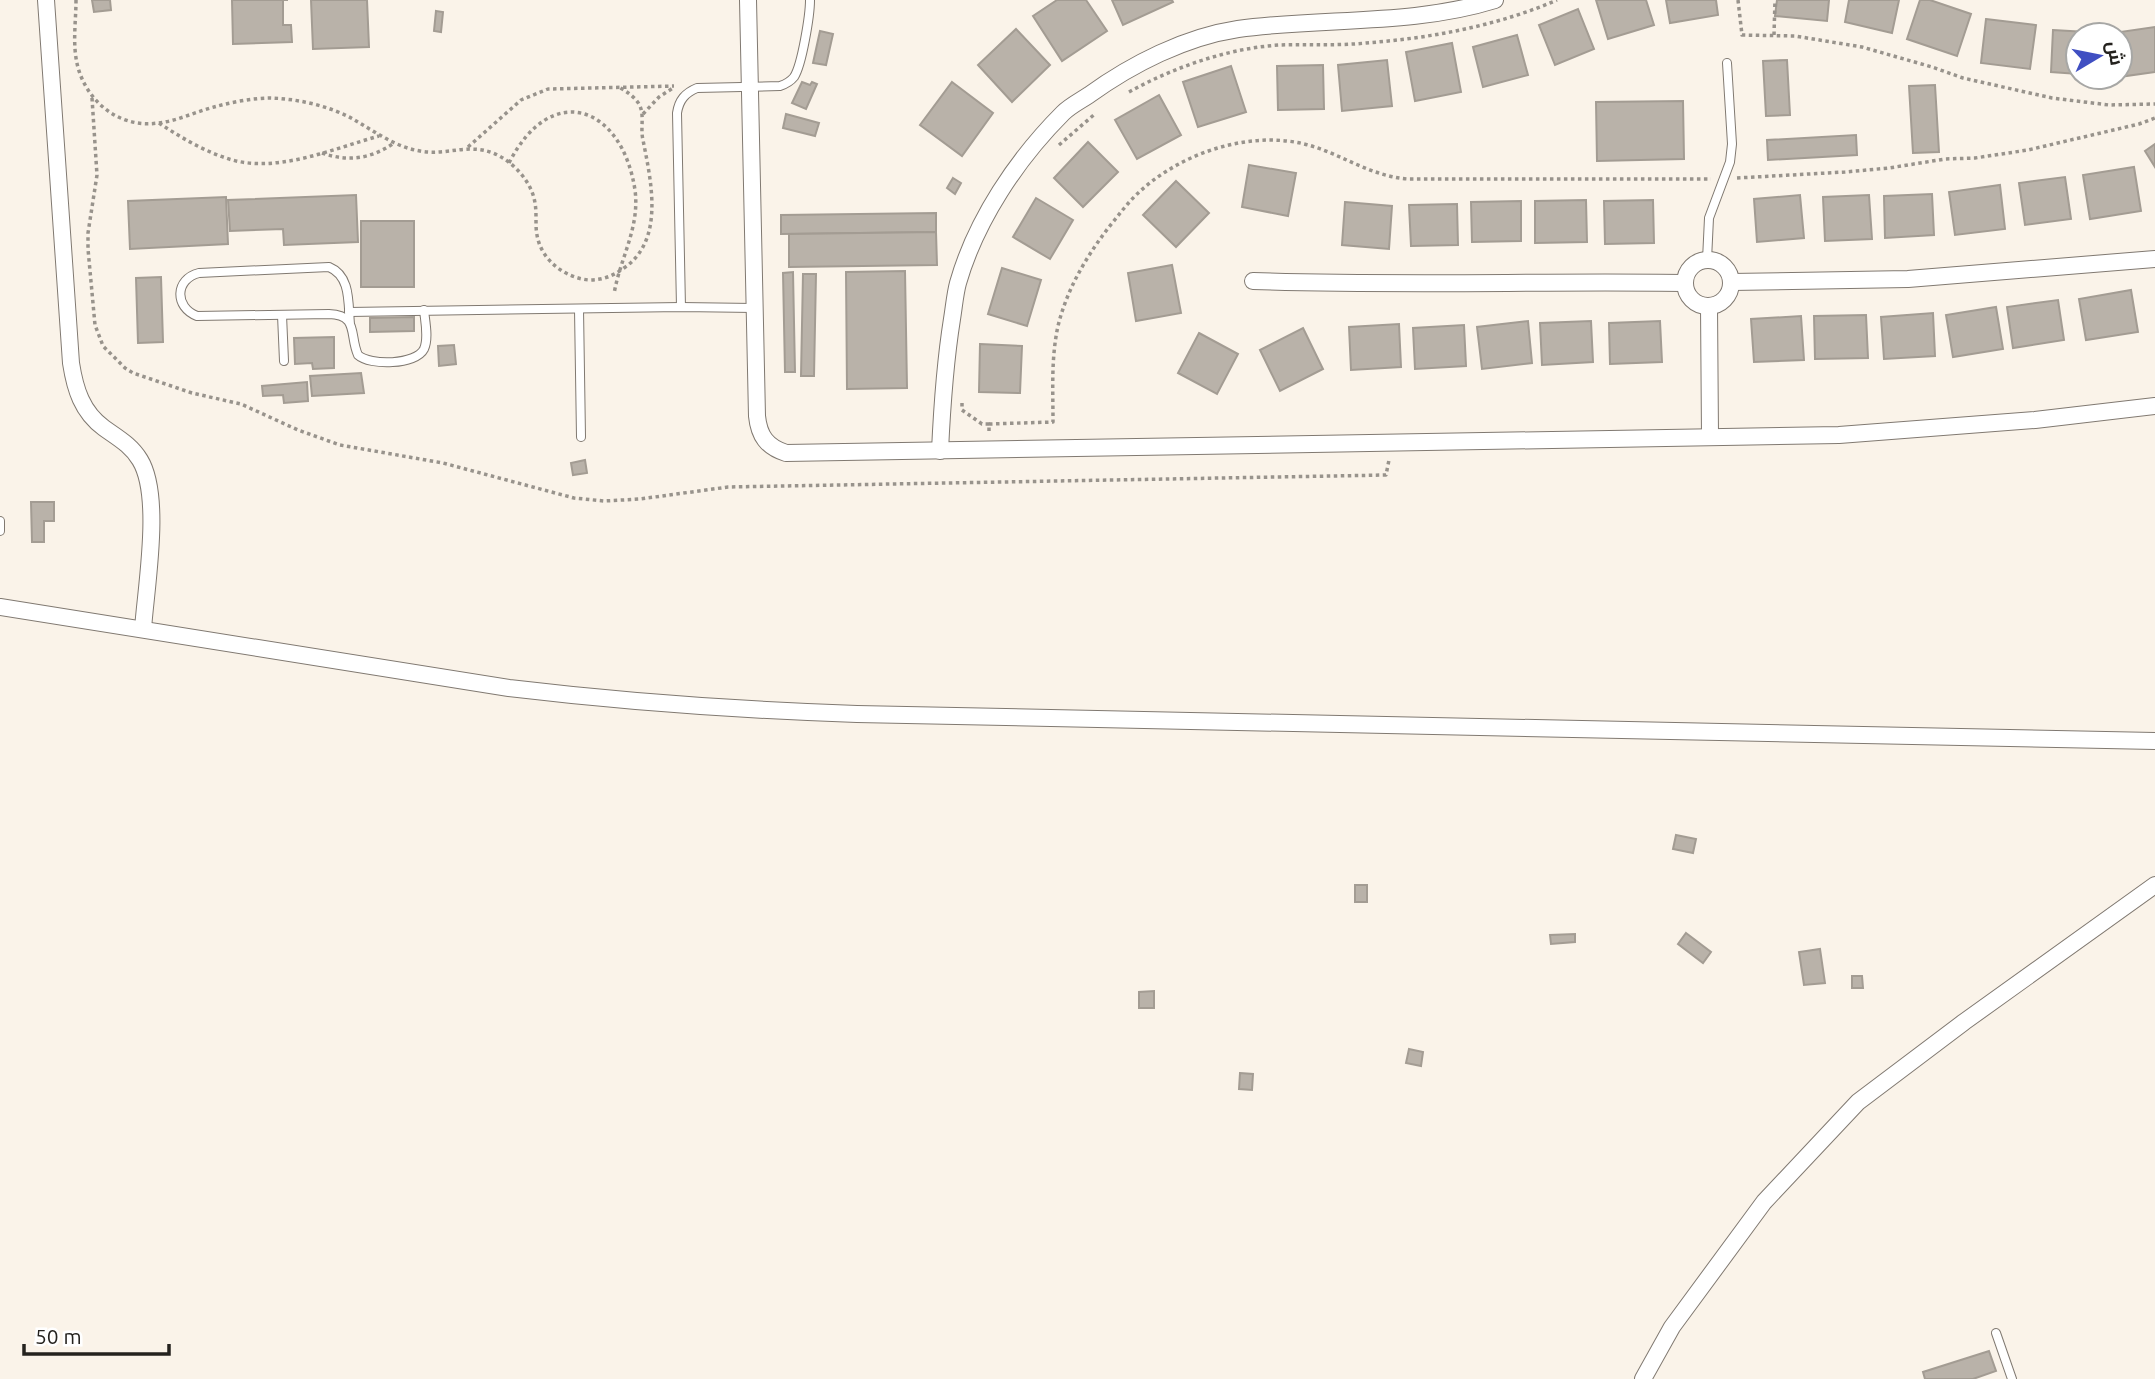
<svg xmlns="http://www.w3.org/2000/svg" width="2155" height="1379" font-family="Ubuntu,Cairo,sans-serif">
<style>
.building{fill:#b9b2a9;stroke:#a39c93;stroke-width:2}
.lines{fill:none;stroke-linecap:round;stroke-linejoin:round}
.lane-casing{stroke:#807971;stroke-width:10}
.street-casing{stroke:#807971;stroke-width:18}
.path{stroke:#98938c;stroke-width:3.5;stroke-dasharray:3.5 3.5;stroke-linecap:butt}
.lane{stroke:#fff;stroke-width:8}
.street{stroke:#fff;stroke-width:16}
</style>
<rect width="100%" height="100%" fill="#faf3e9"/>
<g class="building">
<polygon points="92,0 110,0 111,10 94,12"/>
<polygon points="232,0 288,0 283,0 283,25 291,25 292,42 233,44"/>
<polygon points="311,0 367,0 369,47 313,49"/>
<polygon points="1057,0 1086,0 1107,31 1062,61 1033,16"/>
<polygon points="1112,0 1172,0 1173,2 1123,25"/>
<polygon points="1596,0 1646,0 1654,25 1608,39"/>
<polygon points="1666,0 1716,0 1718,15 1670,23"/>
<polygon points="1777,0 1829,0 1827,21 1775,16"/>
<polygon points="1849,0 1899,0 1892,33 1845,22"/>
<polygon points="1920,0 1930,0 1971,14 1957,56 1907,39"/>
<polygon points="1578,9 1594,49 1555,65 1539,25"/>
<polygon points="436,11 443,12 441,32 434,31"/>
<polygon points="1986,19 2036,25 2030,69 1981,63"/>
<polygon points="2155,27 2155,72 2126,76 2120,32"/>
<polygon points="1016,29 1050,65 1012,102 978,65"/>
<polygon points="2053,30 2104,33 2104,35 2078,35 2078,74 2051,72"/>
<polygon points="820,31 833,34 826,65 813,63"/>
<polygon points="1517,35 1528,75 1483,87 1473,47"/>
<polygon points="1452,43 1461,92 1415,101 1406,52"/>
<polygon points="1387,60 1392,106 1342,111 1338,65"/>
<polygon points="1787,60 1790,115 1766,116 1763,61"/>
<polygon points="1323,65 1324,109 1278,110 1277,66"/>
<polygon points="1231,66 1246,112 1198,127 1183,82"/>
<polygon points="802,82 810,85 812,82 817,84 806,109 792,103"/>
<polygon points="952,82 993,113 962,156 920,125"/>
<polygon points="1935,85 1939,152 1913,153 1909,86"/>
<polygon points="1159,95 1181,135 1137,159 1115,120"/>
<polygon points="1683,101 1684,159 1597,161 1596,102"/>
<polygon points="786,114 819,123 815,136 783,128"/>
<polygon points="1856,135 1857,155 1768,160 1767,140"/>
<polygon points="1088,142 1118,172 1083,207 1054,178"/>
<polygon points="2155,144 2155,167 2145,151"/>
<polygon points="1249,165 1296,173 1288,216 1242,207"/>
<polygon points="2134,167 2141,211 2090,219 2083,175"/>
<polygon points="2065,177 2071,219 2025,225 2019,183"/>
<polygon points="953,178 961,183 955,194 947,188"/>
<polygon points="1176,181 1209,213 1176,247 1143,215"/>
<polygon points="2000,185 2005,229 1955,235 1949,192"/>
<polygon points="1932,194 1934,235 1885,238 1884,196"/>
<polygon points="356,195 358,242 284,245 283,229 230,231 228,200"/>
<polygon points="1800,195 1804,238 1757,242 1754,199"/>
<polygon points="1869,195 1872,239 1825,241 1823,197"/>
<polygon points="226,197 228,244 130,249 128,201"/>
<polygon points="1036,198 1073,220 1050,259 1013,237"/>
<polygon points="1586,200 1587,242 1535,243 1535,201"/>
<polygon points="1653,200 1654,243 1605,244 1604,201"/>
<polygon points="1521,201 1521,241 1472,242 1471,202"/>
<polygon points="1345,202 1392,206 1389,249 1342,245"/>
<polygon points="1457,204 1458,245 1411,246 1409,205"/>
<polygon points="936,213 936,232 781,234 781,215"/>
<rect x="361" y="221" width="53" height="66"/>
<polygon points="936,232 937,265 789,267 789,234"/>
<polygon points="1172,265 1181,313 1136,321 1128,273"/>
<polygon points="1002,268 1041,280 1027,326 988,314"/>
<polygon points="905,271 907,388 847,389 846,272"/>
<polygon points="793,272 795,372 785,372 783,273"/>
<polygon points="803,274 816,274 814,376 801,376"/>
<polygon points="161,277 163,342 138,343 136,278"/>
<polygon points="2131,290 2138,332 2086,340 2079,299"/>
<polygon points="2058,300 2064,340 2013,348 2007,307"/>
<polygon points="1996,307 2003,349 1953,357 1946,315"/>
<polygon points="1933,313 1935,356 1884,359 1881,317"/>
<polygon points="1866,315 1868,358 1815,359 1814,316"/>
<polygon points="1801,316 1804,360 1754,362 1751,319"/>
<polygon points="414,317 414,331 370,332 370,318"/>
<polygon points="1528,321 1532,363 1482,369 1477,327"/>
<polygon points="1591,321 1593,362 1542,365 1540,323"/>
<polygon points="1660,321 1662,362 1610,364 1609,323"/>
<polygon points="1399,324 1401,367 1351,370 1349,327"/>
<polygon points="1464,325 1466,366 1415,369 1413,328"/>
<polygon points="1303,328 1323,369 1280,391 1260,350"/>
<polygon points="1199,333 1238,354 1217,394 1178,373"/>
<polygon points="334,337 334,368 313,369 312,363 295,364 294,338"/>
<polygon points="980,344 1022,346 1020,393 979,392"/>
<polygon points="454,345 456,364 439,366 438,346"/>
<polygon points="361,373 364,393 312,396 310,376"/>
<polygon points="307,382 308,401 284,403 283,395 263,396 262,386"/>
<polygon points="585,460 587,473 573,475 571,463"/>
<polygon points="31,502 54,502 54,521 44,521 44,542 32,542"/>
<polygon points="1676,835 1696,839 1693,853 1673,849"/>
<rect x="1355" y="885" width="12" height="17"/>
<polygon points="1686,933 1711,952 1703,963 1678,944"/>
<polygon points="1575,934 1575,942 1551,944 1550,935"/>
<polygon points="1820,949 1825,983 1804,985 1799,952"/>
<polygon points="1852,976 1862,976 1863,988 1852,988"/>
<polygon points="1154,991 1154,1008 1139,1008 1139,992"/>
<polygon points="1409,1049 1423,1052 1421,1066 1406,1063"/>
<polygon points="1240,1073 1253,1074 1252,1090 1239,1089"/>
<polygon points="1989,1351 1996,1371 1973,1379 1925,1379 1923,1372"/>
</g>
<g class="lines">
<defs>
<g id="lane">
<polyline points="1707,260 1709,218 1730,162 1732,144 1727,63"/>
<path d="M681 307 677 113C679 100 685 93 697 88L780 86C786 84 790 82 794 77 802 65 810 15 810 0"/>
<polyline points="579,309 581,437"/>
<polyline points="349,312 681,307 754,308"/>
<polyline points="282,315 284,361"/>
<path d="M350 324C348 303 351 276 329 267L199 273C175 279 174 307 197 316L329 314C359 315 349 335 358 355 370 366 416 365 424 349 429 338 425 321 424 310"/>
<polyline points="0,521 0,531"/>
<polyline points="1996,1333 2012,1379"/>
</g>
<g id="street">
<path d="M46 0 71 363C75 389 82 412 104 428 118 438 131 445 140 460 162 496 146 586 143 629"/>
<path d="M748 0 757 416C759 436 767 447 786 453L1839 435 2035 420 2155 406"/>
<circle cx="1708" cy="283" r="23"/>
<path d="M1253 281C1397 286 1541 281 1685 283"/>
<polyline points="1731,282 1908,279 2155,259"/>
<polyline points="1709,306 1710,436"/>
<path d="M940 451C942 407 945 363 952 319 954 307 955 294 958 283 976 220 1017 159 1063 113 1070 106 1080 101 1089 95 1132 64 1185 37 1238 29 1324 17 1411 26 1495 0"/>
<path d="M0 607 509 688C626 702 740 710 857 714L2155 741"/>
<polyline points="1643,1379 1672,1327 1764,1202 1858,1102 1964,1022 2155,885"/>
</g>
</defs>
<use href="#lane" class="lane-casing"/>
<use href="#street" class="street-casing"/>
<g class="path">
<path d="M76 0C76 19 73 39 76 58 82 98 117 129 158 123 177 121 195 112 214 107 232 102 253 98 271 98 299 99 329 106 353 119 374 131 395 147 420 151 446 156 467 143 493 153 513 161 532 182 535 203 537 214 535 225 537 235 541 260 565 278 589 280 603 280 613 276 624 268 665 240 651 181 643 140 640 128 645 115 639 104 634 96 627 92 619 87"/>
<polyline points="1738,0 1742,35 1795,36 1862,47 1932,67 1963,78 2052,98 2109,105 2155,104"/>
<polyline points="1774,35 1775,0"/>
<path d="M1129 92C1174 67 1229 48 1280 45 1309 44 1337 46 1366 43 1431 38 1497 26 1557 0"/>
<polyline points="92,98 97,175 88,233 88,249 95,325 103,346 125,368 133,373 192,393 241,404 298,430 340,445 443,463 574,498 604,501 640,499 728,487 1386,475 1389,460"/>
<polyline points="643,114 659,97 673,88"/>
<path d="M159 123C180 137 202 150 226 158 274 175 332 149 379 136"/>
<polyline points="1059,145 1096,113"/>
<polyline points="468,147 521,100 548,89 674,86"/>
<path d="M322 153C348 162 371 159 394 143"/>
<path d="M509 163C551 80 622 105 635 190 640 228 620 258 614 294"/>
<polyline points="1737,178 1845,172 1889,168 1945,159 1975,158 2028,150 2139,124 2155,118"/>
<polyline points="962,403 962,410 982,424 989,424 989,434"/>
<path d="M989 424 1053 422C1053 390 1051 358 1058 326 1067 289 1086 257 1109 227 1118 216 1126 205 1136 195 1174 158 1234 135 1287 141 1331 145 1364 176 1408 179H1711"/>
</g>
<use href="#lane" class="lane"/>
<use href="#street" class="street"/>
</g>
<g transform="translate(2099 56) rotate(80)"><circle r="33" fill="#ffffff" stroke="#a7a7a5" stroke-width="2"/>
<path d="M0-5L12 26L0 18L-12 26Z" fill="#404fc2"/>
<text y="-10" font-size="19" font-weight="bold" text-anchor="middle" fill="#24221e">ش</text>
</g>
<path d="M24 1344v10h145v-10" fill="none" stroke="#24221e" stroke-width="3.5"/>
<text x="35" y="1344" font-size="21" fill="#24221e" stroke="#ffffff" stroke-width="5" paint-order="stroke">50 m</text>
</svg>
